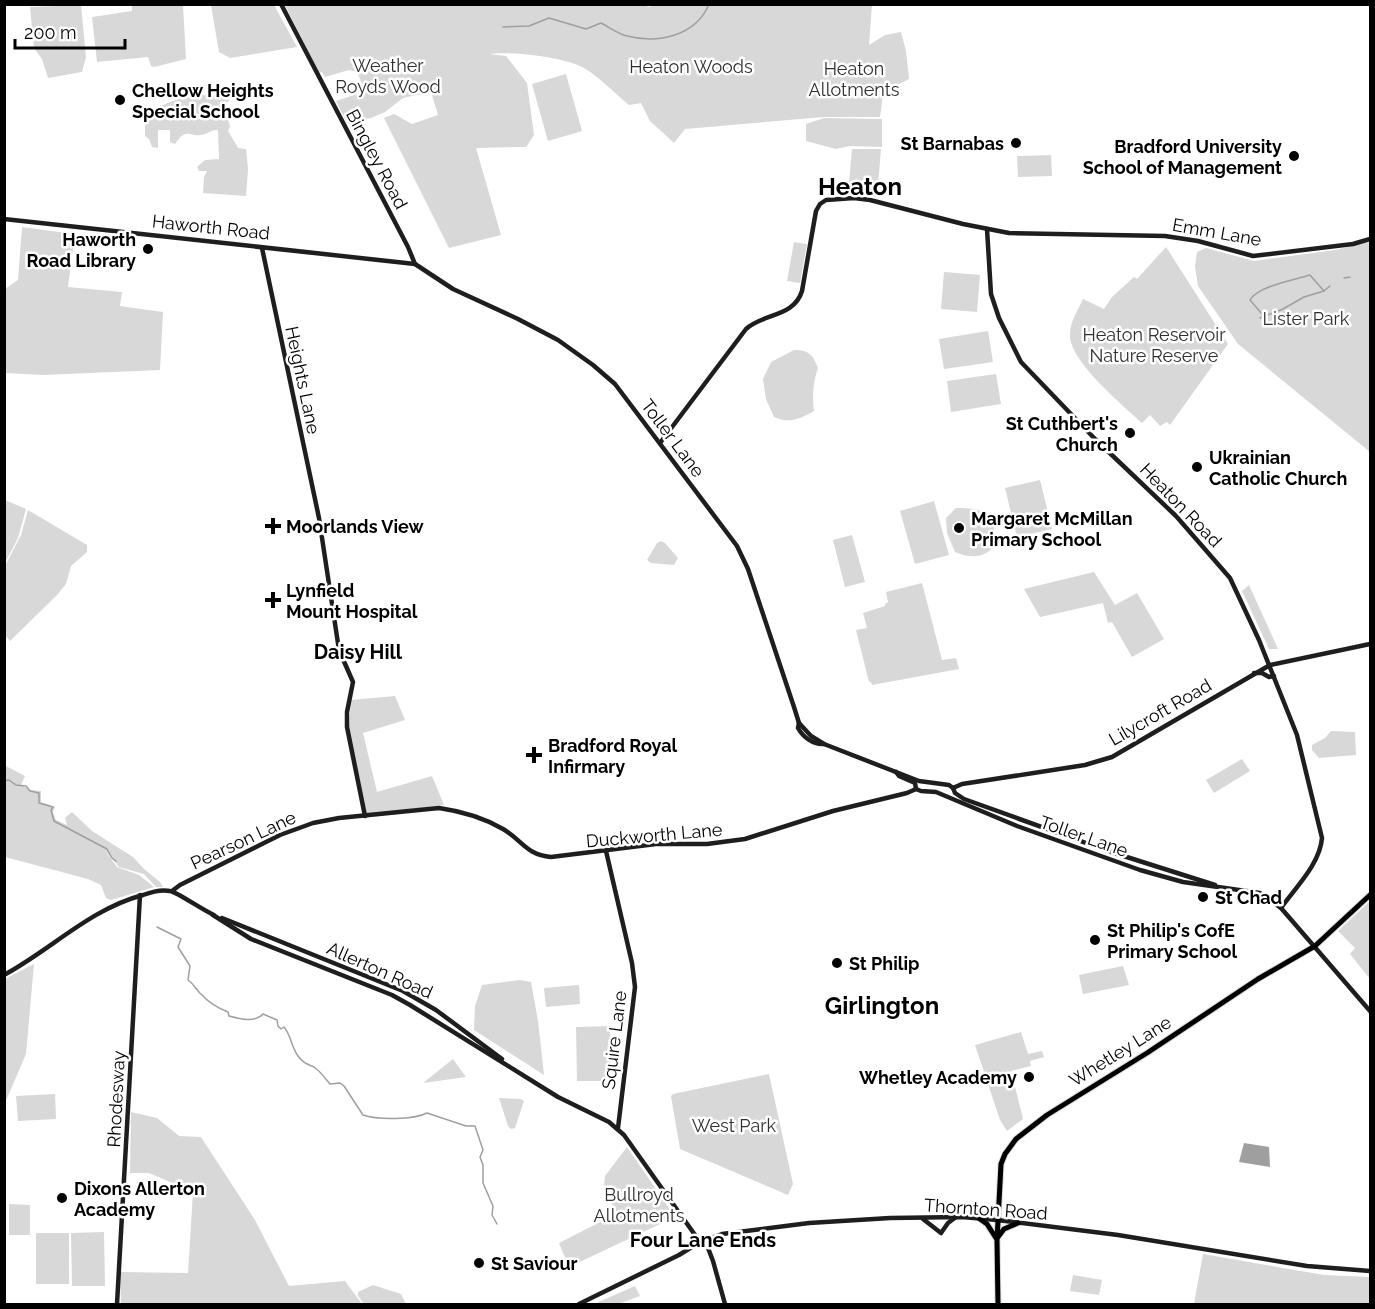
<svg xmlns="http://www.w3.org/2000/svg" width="1375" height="1309" font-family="Raleway,sans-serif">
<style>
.green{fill:#d8d8d8}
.water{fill:#9f9f9f}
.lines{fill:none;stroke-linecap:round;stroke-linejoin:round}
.stream{stroke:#9f9f9f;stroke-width:1.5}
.primary-casing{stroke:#dbdbdb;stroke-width:7}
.secondary{stroke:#1e1e1e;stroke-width:4.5}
.primary{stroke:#000;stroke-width:5}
.poi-dot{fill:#000;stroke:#fff;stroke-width:2}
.labels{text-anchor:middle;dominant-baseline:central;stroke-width:5;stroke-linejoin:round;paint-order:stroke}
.park-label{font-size:18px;fill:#2f2f2f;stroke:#fff}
.poi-label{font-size:18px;font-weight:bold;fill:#000;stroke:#fff;text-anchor:start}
.street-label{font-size:18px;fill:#000;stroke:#fff}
.neighbourhood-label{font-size:20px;font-weight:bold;fill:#000;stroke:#fff}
.district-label{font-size:24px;font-weight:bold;fill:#000;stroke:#fff}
</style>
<rect width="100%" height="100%" fill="#fff"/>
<g class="green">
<path d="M641 4 649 7 656 4 872 5 869 45 885 35 901 32 906 51 909 79 895 86 884 87 880 117H824L685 129 674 143 650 121 641 103 629 105C616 94 603 81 589 71 569 57 513 51 489 54L506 56 527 83 534 135 526 147 476 148 501 235 449 248 384 118 394 114 412 124 438 115 431 92 403 98 385 112 371 118 347 123 336 101 357 94C362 85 362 80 356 72L349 70 325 77 322 72 319 73 285 5Z"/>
<polygon points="81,5 86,57 82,72 48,78 42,59 34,48 30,7"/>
<polygon points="132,5 183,5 186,59 154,67 151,66 148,57 97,62 92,17 132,11"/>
<polygon points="211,5 274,5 297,47 230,58 219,52"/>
<polygon points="566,74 582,131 548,141 532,84"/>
<path d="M219 93 227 95 229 101 223 106 230 126 228 131 238 148 246 149 248 169 246 196 203 193 204 177 207 171H199L197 167 205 160 219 159 218 130C211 130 211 132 205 134 191 139 187 125 175 144L170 142V130H158V148L152 147 149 139 145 136V113C154 108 190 93 200 94 203 94 206 96 209 97Z"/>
<polygon points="824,118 882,119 882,147 850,146 836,149 806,141 806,124"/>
<polygon points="852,149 881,149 877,197 848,194"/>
<polygon points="1051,155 1052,176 1018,177 1017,156"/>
<polygon points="22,227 75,234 68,287 122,292 120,306 163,312 160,370 43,375 5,373 5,289 18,280"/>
<polygon points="794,242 807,244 800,283 787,281"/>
<polygon points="1370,242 1370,452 1238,344 1198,286 1195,266 1197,252 1206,248 1254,261 1335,250"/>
<path d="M1166 247 1228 344 1170 425 1167 422 1160 426 1150 415 1142 423C1123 405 1068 360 1070 334 1070 322 1078 310 1083 299L1104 309 1112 297 1134 277 1137 279Z"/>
<polygon points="944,272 980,275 977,312 941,309"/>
<polygon points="988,331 993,362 944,369 939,339"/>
<path d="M794 350C809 350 813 355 818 368 813 382 812 397 814 411 800 419 789 424 774 417L766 399 763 379 771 362Z"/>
<polygon points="996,374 1001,404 951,412 947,381"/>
<polygon points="1040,480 1052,529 1017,537 1005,488"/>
<polygon points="5,500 26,509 18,538 5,563"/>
<polygon points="934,501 949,555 915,564 900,511"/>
<path d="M956 508C987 508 997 514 994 547 981 559 970 558 955 552L947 533 946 518Z"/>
<polygon points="28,510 87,545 87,552 71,566 66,584 57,595 10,641 5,635 5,566 21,535"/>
<polygon points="852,535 865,582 845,587 833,540"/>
<polygon points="661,541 665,543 678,558 674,565 651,563 647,560 657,543"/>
<polygon points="1094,572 1115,605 1137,593 1164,639 1132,657 1112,622 1108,623 1103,603 1040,617 1024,589"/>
<polygon points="922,583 942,660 956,658 959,669 872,685 871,682 869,682 856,630 867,628 863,613 885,606 885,604 888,602 886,592"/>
<polygon points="1249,585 1278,649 1269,649 1242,591"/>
<polygon points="395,696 405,720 363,733 377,792 432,776 444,805 366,815 349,729 351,700"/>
<polygon points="1331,731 1355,732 1356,755 1319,758 1312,750 1312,745 1325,738"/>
<polygon points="1242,759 1250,771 1214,793 1206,780"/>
<polygon points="4,765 25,776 21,785 31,790 41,791 41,802 55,807 53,812 56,820 67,825 65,818 72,812 92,831 133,857 144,869 160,882 163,887 156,887 144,874 119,867 105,850 117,867 139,875 154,887 111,900 106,898 101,885 88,879 5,857"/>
<polygon points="1370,901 1370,979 1350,954 1355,948 1338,931"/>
<polygon points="34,964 26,1054 5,1103 5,979"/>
<polygon points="1123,966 1129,985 1083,994 1079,975"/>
<polygon points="520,980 531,982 538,1021 544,1075 474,1030 475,1006 482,985"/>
<polygon points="579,985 580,1004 546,1007 544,988"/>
<polygon points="610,1026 611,1081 577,1081 576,1027"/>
<polygon points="1021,1032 1028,1054 1042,1051 1044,1057 1030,1061 1031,1066 1011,1071 1023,1119 1007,1131 1000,1120 975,1045"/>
<polygon points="453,1059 466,1077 423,1083"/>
<polygon points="769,1074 793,1184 788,1195 680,1149 671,1096 673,1094"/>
<polygon points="55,1094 56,1119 18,1121 16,1096"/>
<polygon points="499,1098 521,1099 524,1101 515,1128 511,1129 508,1126"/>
<polygon points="131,1112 157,1118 179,1136 201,1137 255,1220 289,1286 345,1281 362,1304 121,1304 120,1272 188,1273 193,1192 149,1173 130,1173"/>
<polygon points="627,1147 675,1217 569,1267 559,1243 616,1214 604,1185 605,1176"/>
<polygon points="9,1204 30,1205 30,1235 9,1235"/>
<polygon points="104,1232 105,1286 72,1286 71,1233"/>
<rect x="36" y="1233" width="33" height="51"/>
<polygon points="1203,1254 1324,1275 1370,1277 1370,1304 1194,1304"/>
<polygon points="1073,1275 1102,1280 1099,1295 1070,1291"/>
<polygon points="373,1285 401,1294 406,1304 364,1304 358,1296 358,1292"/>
<polygon points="635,1286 640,1296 618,1304 594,1304"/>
</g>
<polygon class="water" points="1244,1143 1269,1147 1270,1167 1239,1162"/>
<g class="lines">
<g class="stream">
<path d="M503 27 529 26 549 18 586 29 601 23C609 27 618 34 627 36 658 44 696 36 709 4"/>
<polyline points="1344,278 1350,277"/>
<polyline points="1260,318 1283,309 1304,297 1324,291 1330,286"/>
<path d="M1262 318V314L1250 300C1258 286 1294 280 1310 275L1324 291"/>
<polyline points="4,781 9,780 16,785 26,786 30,791 39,793 39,803 53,807 51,810 54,821 107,849 112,858 116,861"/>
<path d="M157 927 181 939 178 947 190 966 188 980C195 985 196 990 202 995 209 1003 218 1008 228 1012L229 1016C240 1019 255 1023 263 1014L277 1020 278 1026 281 1029 284 1027C291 1035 291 1046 298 1056 303 1063 307 1064 314 1067 320 1071 325 1078 330 1084L340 1083 344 1086 363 1115C377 1120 414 1120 427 1113L466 1126H475L483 1150 480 1157 483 1165V1183L493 1206 492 1215 497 1224"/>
</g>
<defs>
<g id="primary">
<polyline points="980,1219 987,1224 996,1238"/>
<polyline points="998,1237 1004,1229 1018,1223"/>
<polyline points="998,1304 997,1240 1001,1164 1005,1154 1016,1139 1047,1115 1147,1053 1258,979 1315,946 1370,895"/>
</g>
</defs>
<use href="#primary" class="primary-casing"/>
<g class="secondary">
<polyline points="281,4 408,247 415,264"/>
<path d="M4 219 415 264 453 289 518 319 558 340 593 365 615 384 737 546 748 569 794 707 799 723 798 728C803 737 813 745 824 744"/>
<path d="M987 229 991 294 999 318 1021 362 1095 439 1176 516 1230 578 1259 640 1297 735 1322 838C1320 864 1295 888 1281 908"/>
<polyline points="262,248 319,518 339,650 353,682 347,712 347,727 365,816"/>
<path d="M660 443 746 329C764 313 794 317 802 291L816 211 820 204 826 200 854 198 870 200 963 224 1009 233 1165 236 1198 241 1253 256 1353 244 1370 239"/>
<polyline points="1254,673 1262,673 1269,677 1274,676"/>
<polyline points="799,723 811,736 824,744 919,781 949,785 953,788"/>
<polyline points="896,772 899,776 915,783 916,789"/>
<polyline points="953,788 962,784 1085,765 1112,757 1270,665 1370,644"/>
<polyline points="953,788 955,793 964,799 1111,852 1215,885"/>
<polyline points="916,789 921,791 936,792 1017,826 1140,870 1183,882 1260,893 1281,908 1370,1011"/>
<polyline points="606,851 632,963 635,987 618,1128"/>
<path d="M172 891 180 885 280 835 313 823 339 818 439 808C460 811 484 818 503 829 522 840 526 855 551 857L656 844H707L745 839 833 811 907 793 916 789"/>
<polyline points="213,915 251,939 392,995 410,1005 558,1097 609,1122 624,1135 700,1242"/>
<polyline points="222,918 403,991 436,1010 502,1059"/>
<path d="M4 975C52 949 90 909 143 895 151 892 161 889 170 891 177 892 204 911 214 915"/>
<polyline points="923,1219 941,1233 948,1223 956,1217"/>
<polyline points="705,1240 713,1261 725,1304"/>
<polyline points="117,1304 140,895"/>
<polyline points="579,1304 679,1255 700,1242 722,1234 809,1223 890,1218 962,1217 997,1220 1118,1235 1307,1266 1370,1271"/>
</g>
<use href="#primary" class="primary"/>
</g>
<g class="poi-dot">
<circle cx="120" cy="100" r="6"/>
<circle cx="1016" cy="143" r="6"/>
<circle cx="1294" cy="156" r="6"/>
<circle cx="148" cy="249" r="6"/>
<circle cx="1130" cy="433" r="6"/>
<circle cx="1197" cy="467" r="6"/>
<path d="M270 517h6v6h6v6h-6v6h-6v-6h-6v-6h6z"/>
<circle cx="959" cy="528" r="6"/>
<path d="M270 591h6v6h6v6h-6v6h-6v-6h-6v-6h6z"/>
<path d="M531 746h6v6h6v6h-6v6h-6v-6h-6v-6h6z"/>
<circle cx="1203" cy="897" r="6"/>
<circle cx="1095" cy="940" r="6"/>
<circle cx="837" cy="963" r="6"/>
<circle cx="1029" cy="1077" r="6"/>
<circle cx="62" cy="1198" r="6"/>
<circle cx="479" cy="1263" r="6"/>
</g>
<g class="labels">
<g class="park-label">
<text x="388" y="65">Weather<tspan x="388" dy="21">Royds Wood</tspan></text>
<text x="691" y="66">Heaton Woods</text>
<text x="854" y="68">Heaton<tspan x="854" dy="21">Allotments</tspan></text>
<text x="1306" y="318">Lister Park</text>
<text x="1154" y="334">Heaton Reservoir<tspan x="1154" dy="21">Nature Reserve</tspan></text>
<text x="734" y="1125">West Park</text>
<text x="639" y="1194">Bullroyd<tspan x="639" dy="21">Allotments</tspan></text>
</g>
<g class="poi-label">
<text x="132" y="90">Chellow Heights<tspan x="132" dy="21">Special School</tspan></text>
<text x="1004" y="143" text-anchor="end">St Barnabas</text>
<text x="1282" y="146" text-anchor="end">Bradford University<tspan x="1282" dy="21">School of Management</tspan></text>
<text x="136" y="239" text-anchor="end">Haworth<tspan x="136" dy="21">Road Library</tspan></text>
<text x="1118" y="423" text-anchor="end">St Cuthbert's<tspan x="1118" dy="21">Church</tspan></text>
<text x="1209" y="457">Ukrainian<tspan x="1209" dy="21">Catholic Church</tspan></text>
<text x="971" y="518">Margaret McMillan<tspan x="971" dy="21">Primary School</tspan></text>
<text x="286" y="526">Moorlands View</text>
<text x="286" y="590">Lynfield<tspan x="286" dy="21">Mount Hospital</tspan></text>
<text x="548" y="745">Bradford Royal<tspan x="548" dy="21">Infirmary</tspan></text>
<text x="1215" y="897">St Chad</text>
<text x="1107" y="930">St Philip's CofE<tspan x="1107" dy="21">Primary School</tspan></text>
<text x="849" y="963">St Philip</text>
<text x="1017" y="1077" text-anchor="end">Whetley Academy</text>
<text x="74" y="1188">Dixons Allerton<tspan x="74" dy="21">Academy</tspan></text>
<text x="491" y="1263">St Saviour</text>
</g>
<g class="street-label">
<text transform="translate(377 159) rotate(62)">Bingley Road</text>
<text transform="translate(211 227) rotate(6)">Haworth Road</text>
<text transform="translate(1217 232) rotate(10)">Emm Lane</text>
<text transform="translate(303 380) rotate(78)">Heights Lane</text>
<text transform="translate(673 438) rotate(53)">Toller Lane</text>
<text transform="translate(1181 505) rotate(46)">Heaton Road</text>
<text transform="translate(1160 712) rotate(-30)">Lilycroft Road</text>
<text transform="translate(654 835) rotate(-5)">Duckworth Lane</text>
<text transform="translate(1084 836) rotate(19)">Toller Lane</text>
<text transform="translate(243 840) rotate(-25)">Pearson Lane</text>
<text transform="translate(380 970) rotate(24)">Allerton Road</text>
<text transform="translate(614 1040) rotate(-83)">Squire Lane</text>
<text transform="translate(1120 1051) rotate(-32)">Whetley Lane</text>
<text transform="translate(116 1099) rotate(-87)">Rhodesway</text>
<text transform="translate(986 1209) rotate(4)">Thornton Road</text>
</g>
<g class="neighbourhood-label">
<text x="358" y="652">Daisy Hill</text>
<text x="703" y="1240">Four Lane Ends</text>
</g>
<g class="district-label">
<text x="860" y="186">Heaton</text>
<text x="882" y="1005">Girlington</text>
</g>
</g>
<rect width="1375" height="1309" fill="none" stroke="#000000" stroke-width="12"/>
<path d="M15 39v9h110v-9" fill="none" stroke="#000000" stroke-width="3"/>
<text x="24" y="39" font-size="18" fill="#000000" stroke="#ffffff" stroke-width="4.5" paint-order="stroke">200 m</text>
</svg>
